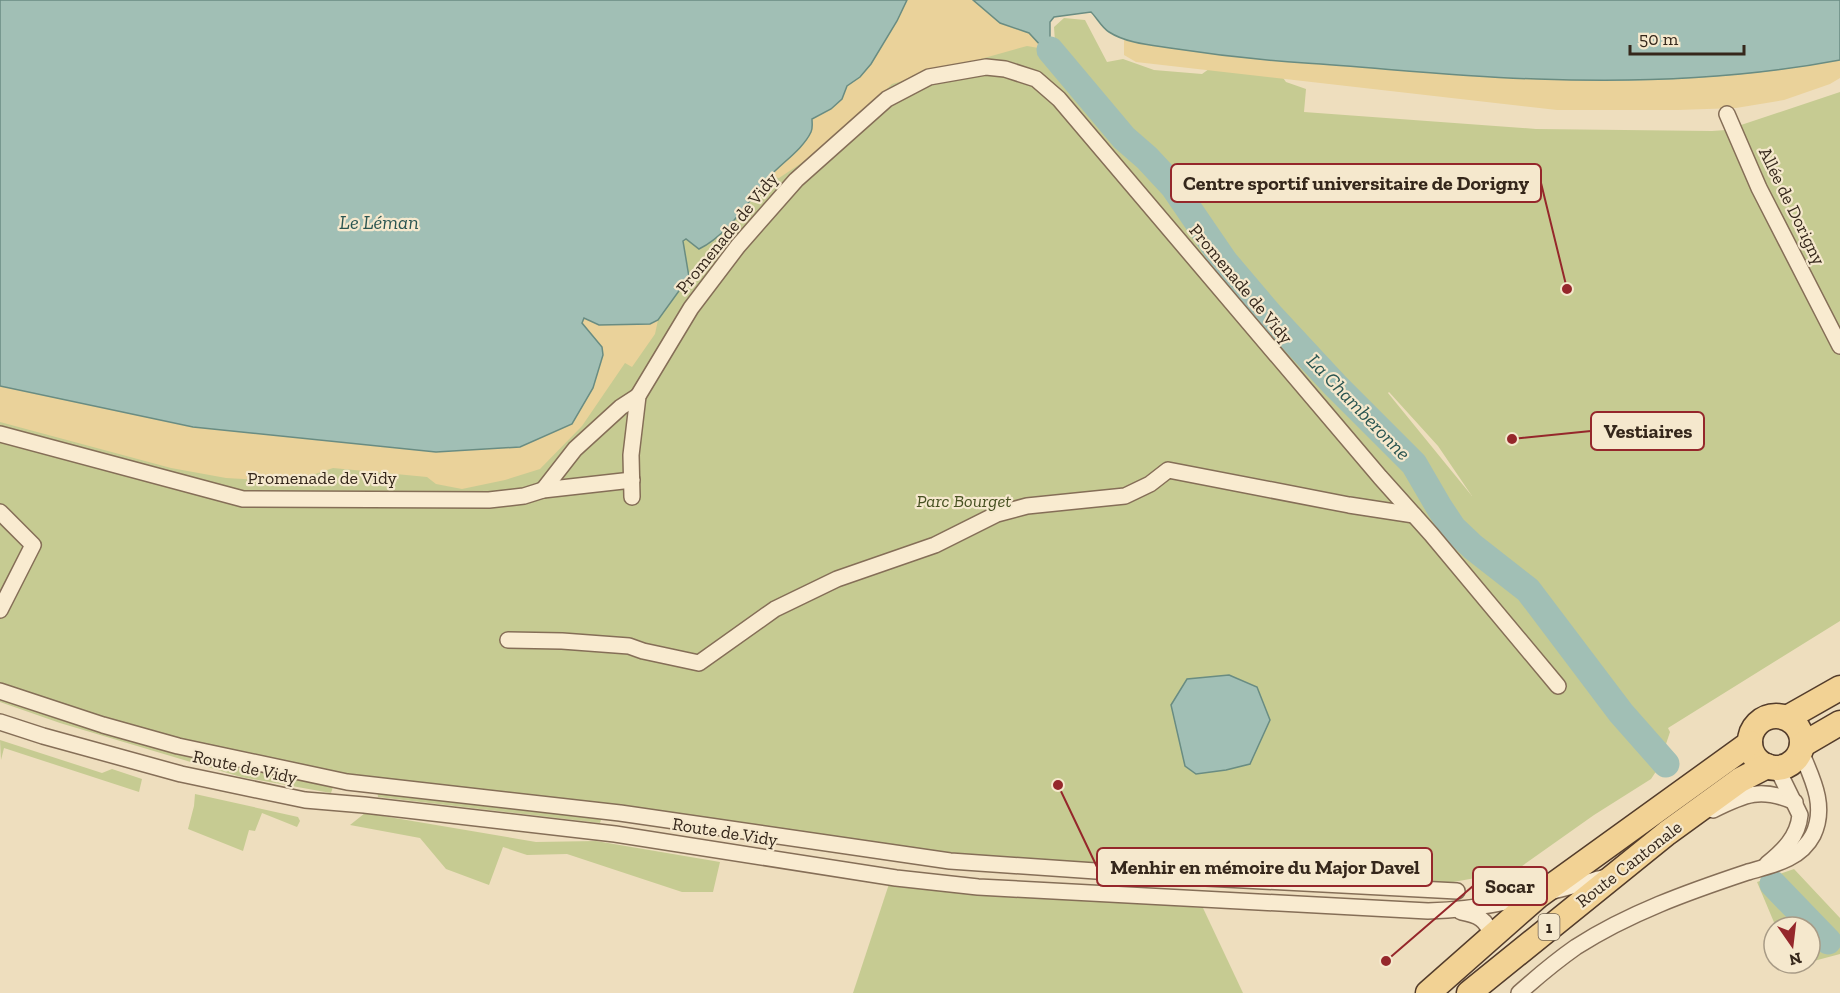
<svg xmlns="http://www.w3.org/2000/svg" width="1840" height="993" font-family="'Zilla Slab',serif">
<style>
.green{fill:#c6cb92;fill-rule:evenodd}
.sand{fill:#ead29a}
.water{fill:#a1bfb5;stroke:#698c82;stroke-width:1.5}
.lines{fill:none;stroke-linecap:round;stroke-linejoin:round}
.river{stroke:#a1bfb5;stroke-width:27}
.street-casing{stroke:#856e57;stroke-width:18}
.primary-casing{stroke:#533c2b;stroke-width:27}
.street{stroke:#f9ebd0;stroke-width:15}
.primary{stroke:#f2d294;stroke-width:24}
.labels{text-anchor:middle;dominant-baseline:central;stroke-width:4.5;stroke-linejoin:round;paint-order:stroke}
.shield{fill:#f5e8cd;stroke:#6f6150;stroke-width:1.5}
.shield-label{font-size:16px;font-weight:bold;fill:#35271b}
.street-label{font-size:18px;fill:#35271b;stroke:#f5e8cd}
.park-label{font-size:18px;font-style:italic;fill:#475122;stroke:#f5e8cd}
.water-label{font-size:20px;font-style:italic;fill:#2a5551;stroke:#f5e8cd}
.leader{fill:none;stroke:#95272b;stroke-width:2}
.callout-dot{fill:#95272b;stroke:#f5e8cd;stroke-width:2}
.callout{fill:#f5e8cd;stroke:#95272b;stroke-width:2}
.callout-label{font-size:20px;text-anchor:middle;font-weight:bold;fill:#35271b}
</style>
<rect width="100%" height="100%" fill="#eedebe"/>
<g class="green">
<path d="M907 0H973L1000 23 1043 48 1050 50 1056 56 1054 27 1064 18 1085 20 1107 62 1123 59 1154 70 1202 74 1223 59 1273 64 1286 82 1306 89 1304 112 1536 129 1712 131 1726 130 1840 92V621L1668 728 1670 732 1661 759 1666 764 1657 770 1651 779 1594 815 1515 871 1425 887 974 860 605 807 600 823 378 797 376 779 337 775 331 793 241 777 60 723 0 702V386L193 427 689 277 683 241 686 239 707 245 740 214 897 21ZM1389 392 1438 446 1472 496 1388 393Z"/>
<polygon points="0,740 102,773 112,769 142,779 139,792 4,748 1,760"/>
<polygon points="195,794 298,817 300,821 297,827 262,813 255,831 249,830 243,851 188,829 194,806"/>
<polygon points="365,813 536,842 596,841 720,862 713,892 682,892 567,854 527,855 503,847 489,885 446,869 420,838 350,825"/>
<polygon points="1794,869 1840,918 1840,954 1810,962 1810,927 1776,927 1757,882"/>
<polygon points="889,884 1203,908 1243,993 853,993"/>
</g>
<g class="sand">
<polygon points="907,0 973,0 1000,23 1029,33 1043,48 1050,50 1027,46 892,84 833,142 779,178 770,176 807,139 812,119 831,109 842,99 847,86 860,77 897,21"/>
<path d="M1124 39C1199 56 1277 60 1354 66 1516 79 1679 90 1840 60V78L1830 84 1784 100 1736 108 1678 110H1557L1136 62 1124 55Z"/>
<polygon points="584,318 599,325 650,324 658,320 655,334 632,367 625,363 582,426 540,469 505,480 462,489 436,484 427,477 333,468 291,482 226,478 171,468 0,422 0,386 193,427 602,347 582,323"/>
</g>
<g class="water">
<path d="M0 0H907L897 21 871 64 860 77 847 86 842 99 831 109 812 119C812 123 813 128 811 132 803 149 783 162 770 176 749 200 728 235 699 249L686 239 683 241 689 277 658 320 650 324 599 325 584 318 582 323 602 347 603 355 593 388 572 424 520 447 436 452 193 427 0 386Z"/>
<path d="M973 0H1840V60C1740 79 1638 83 1537 79 1459 77 1382 68 1305 63 1260 60 1215 55 1170 48 1150 45 1126 43 1109 32 1102 28 1097 18 1091 12L1054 17 1050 22V50L1043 48 1029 33 1000 23Z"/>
<polygon points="1229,675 1257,687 1270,720 1250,764 1226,770 1196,774 1185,766 1171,705 1187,679"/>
</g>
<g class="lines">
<g class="river">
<polyline points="1050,50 1124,138 1147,158 1173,186 1225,262 1270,315 1335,385 1414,464 1439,507 1453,528 1473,547 1528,590 1621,713 1666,764"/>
<polyline points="1773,884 1828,941"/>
</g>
<defs>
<g id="street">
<polyline points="1727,114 1759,188 1840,346"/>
<polyline points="0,434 243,499 489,500 524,496 543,490 632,480"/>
<polyline points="543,490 575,449 621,407 638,396"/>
<polyline points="632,497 631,455 638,396 691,308 738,246 796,180 887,99 929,77 986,67 1005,69 1036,79 1059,99 1380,477 1431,534 1558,686"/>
<polyline points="0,512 33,545 0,610"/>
<polyline points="508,640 562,641 629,646 643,651 699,663 775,609 837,579 935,545 997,514 1027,506 1125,496 1150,484 1168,470 1349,505 1414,515"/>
<polyline points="0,691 103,725 178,746 347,782 620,813 950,861 1168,876 1457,891"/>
<path d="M0 722 43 736 181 774 305 800 364 805 615 834 896 878 978 887 1428 911C1489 910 1547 893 1606 877"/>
<path d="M1713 810C1745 794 1761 787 1795 802"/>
<path d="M1767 864C1783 851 1798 837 1800 815L1777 768"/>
<path d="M1461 912C1477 915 1488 919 1491 937"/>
<path d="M1519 993C1537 977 1556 961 1576 947 1629 913 1688 892 1748 872 1772 865 1800 860 1813 835 1827 806 1812 778 1801 752"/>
</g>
<g id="primary">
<circle cx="1776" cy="742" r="26"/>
<polyline points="1787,718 1840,688"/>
<polyline points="1802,745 1840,723"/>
<polyline points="1428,993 1538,896 1750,743"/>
<polyline points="1469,993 1667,833 1740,780 1767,766"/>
</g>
</defs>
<use href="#street" class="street-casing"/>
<use href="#primary" class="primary-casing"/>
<use href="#street" class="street"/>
<use href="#primary" class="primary"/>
</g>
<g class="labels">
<rect class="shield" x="1538.5" y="914" width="21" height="26" rx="4.5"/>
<g class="shield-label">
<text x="1549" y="927">1</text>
</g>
<g class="street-label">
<text transform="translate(1792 206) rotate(64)">Allée de Dorigny</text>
<text transform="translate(727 233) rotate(-51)">Promenade de Vidy</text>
<text transform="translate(1241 284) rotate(50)">Promenade de Vidy</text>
<text x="322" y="478">Promenade de Vidy</text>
<text transform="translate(245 767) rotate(12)">Route de Vidy</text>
<text transform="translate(725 832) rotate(9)">Route de Vidy</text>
<text transform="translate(1629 864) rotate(-38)">Route Cantonale</text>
</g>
<g class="park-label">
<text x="964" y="501">Parc Bourget</text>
</g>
<g class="water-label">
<text x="379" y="222">Le Léman</text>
<text transform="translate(1359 407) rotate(46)">La Chamberonne</text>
</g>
</g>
<path class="leader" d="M1567 289L1541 183M1512 439L1591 431M1058 785L1097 867M1386 961L1473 886"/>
<g class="callout-dot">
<circle cx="1567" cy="289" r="6"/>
<circle cx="1512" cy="439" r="6"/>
<circle cx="1058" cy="785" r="6"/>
<circle cx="1386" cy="961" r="6"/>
</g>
<g class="callout">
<rect x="1171" y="164" width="370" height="38" rx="6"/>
<rect x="1591" y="412" width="113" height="38" rx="6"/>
<rect x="1097" y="848" width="335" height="38" rx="6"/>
<rect x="1473" y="867" width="74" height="38" rx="6"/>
</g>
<g class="callout-label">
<text x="1356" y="190">Centre sportif universitaire de Dorigny</text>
<text x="1648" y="438">Vestiaires</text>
<text x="1265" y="874">Menhir en mémoire du Major Davel</text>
<text x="1510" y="893">Socar</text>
</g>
<g transform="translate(1792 945) rotate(166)"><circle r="28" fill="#f5e8cd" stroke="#a89b86" stroke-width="1.5"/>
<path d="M0-4.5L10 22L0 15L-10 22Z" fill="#95272b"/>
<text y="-9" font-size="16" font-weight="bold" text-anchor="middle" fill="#35271b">N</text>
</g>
<path d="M1630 45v9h114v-9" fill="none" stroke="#35271b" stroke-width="3"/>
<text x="1639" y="45" font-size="18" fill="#35271b" stroke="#f5e8cd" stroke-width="4.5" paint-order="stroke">50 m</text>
</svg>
